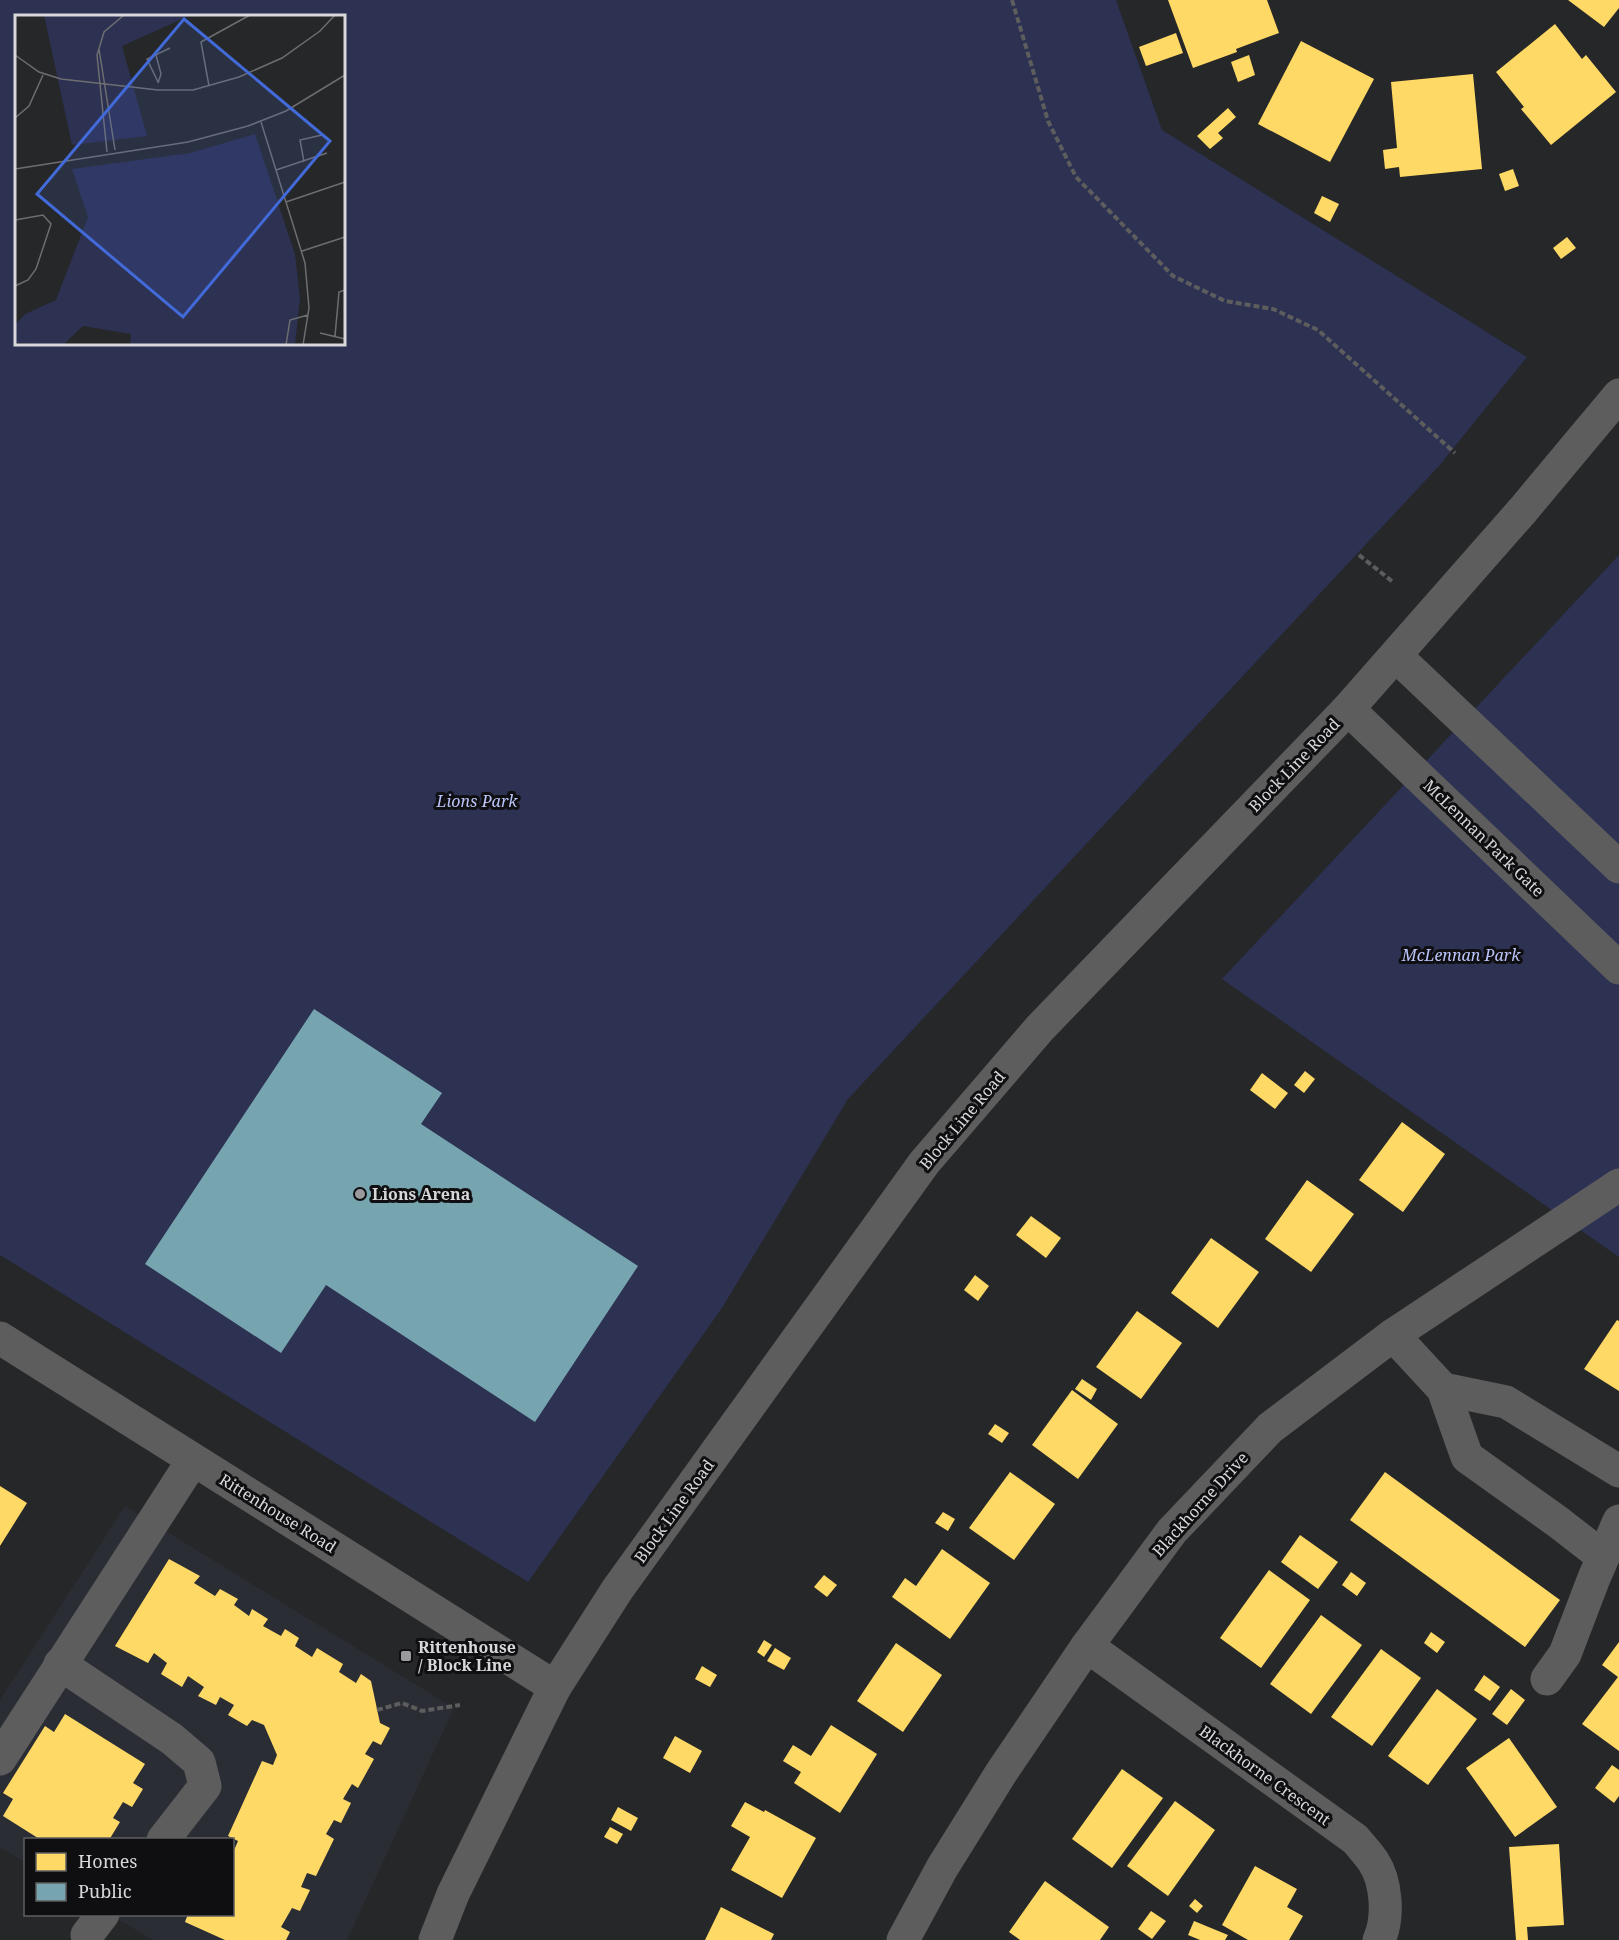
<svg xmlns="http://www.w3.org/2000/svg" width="1619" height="1940" font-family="'Noto Serif',serif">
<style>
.built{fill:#2b2d35}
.green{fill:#2d3152;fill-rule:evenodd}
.homes{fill:#ffd966}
.public{fill:#76a5af}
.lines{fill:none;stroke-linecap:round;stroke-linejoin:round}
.path{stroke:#5d5d5e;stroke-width:4;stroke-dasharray:6 3;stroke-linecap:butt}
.minor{stroke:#5d5d5e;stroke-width:33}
.poi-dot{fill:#9a9a9c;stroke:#0f0f11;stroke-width:2}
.labels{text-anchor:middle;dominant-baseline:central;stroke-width:6;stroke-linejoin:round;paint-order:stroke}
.street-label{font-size:16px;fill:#d8d8db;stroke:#0f0f11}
.park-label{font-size:16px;font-style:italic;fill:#bbc4fb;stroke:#0f0f11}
.poi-label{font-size:16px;font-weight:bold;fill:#d8d8db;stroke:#0f0f11;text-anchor:start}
.inset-road{fill:none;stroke:#6d6e70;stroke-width:1.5}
.view{fill:#426ad9;fill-opacity:0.15;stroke:#426ad9;stroke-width:3}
.inset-edge{fill:none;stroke:#d8d8db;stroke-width:3}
</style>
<rect width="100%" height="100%" fill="#262728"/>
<polygon class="built" points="125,1506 454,1708 347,1940 153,1940 111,1915 232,1914 232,1840 26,1840 25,1862 0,1847 0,1700"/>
<g class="green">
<path d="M0 0H1116L1162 130 1527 357 1439 466 848 1099 722 1308 528 1582 0 1255ZM16 16H344V344H16Z"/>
<polygon points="1619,555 1619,1257 1222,979"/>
</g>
<g class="homes">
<polygon points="1168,0 1267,0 1279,33 1236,49 1237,52 1193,68"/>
<polygon points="1568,0 1619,0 1619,8 1604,27"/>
<polygon points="1555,24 1582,59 1586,55 1616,92 1551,145 1521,109 1524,107 1496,72"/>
<polygon points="1176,33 1183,53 1146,66 1139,47"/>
<polygon points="1301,41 1374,79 1330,162 1258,124"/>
<polygon points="1249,55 1255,75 1238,82 1231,62"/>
<polygon points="1473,74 1482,169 1400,177 1399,167 1385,169 1383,150 1397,148 1391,82"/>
<polygon points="1228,108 1236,117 1218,133 1223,138 1210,149 1197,136"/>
<polygon points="1513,169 1519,186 1505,191 1499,174"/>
<polygon points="1322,196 1339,204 1330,222 1314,213"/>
<polygon points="1567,237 1576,248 1561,259 1553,248"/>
<polygon points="1305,1071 1315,1079 1304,1093 1294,1085"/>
<polygon points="1262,1073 1288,1093 1275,1109 1250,1090"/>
<polygon points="1402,1122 1445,1154 1403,1212 1359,1180"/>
<polygon points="1307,1180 1354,1214 1311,1272 1265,1239"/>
<polygon points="1031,1216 1061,1238 1046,1258 1016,1235"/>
<polygon points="1211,1238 1259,1272 1218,1328 1171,1293"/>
<polygon points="975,1275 989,1286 978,1301 964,1290"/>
<polygon points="1137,1311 1182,1343 1141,1399 1096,1367"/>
<polygon points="1617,1320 1619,1321 1619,1391 1584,1369"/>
<polygon points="1082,1379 1097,1389 1091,1400 1075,1389"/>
<polygon points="1072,1390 1118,1424 1078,1479 1032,1445"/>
<polygon points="995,1424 1009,1433 1002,1443 988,1434"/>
<polygon points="1010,1472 1055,1504 1014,1560 969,1528"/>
<polygon points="1385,1472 1560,1600 1525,1647 1350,1520"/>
<polygon points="0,1486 27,1503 0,1546"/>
<polygon points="943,1512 955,1519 948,1531 935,1523"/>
<polygon points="1300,1535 1338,1562 1318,1589 1281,1562"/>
<polygon points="942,1549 990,1583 950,1639 892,1597 905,1578 916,1586"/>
<polygon points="169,1559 200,1576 194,1583 215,1596 220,1589 238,1599 234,1605 249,1616 252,1609 268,1619 263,1626 281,1636 285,1629 299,1638 295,1646 312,1657 317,1648 343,1664 339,1672 356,1683 361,1674 371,1681 380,1723 390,1728 381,1745 373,1741 365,1754 374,1759 358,1788 352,1784 343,1799 351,1803 341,1823 334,1820 326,1834 334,1839 316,1876 307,1873 301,1887 310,1890 300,1911 292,1908 281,1927 290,1932 286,1940 225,1940 185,1922 188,1914 232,1914 232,1855 238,1841 228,1836 262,1761 273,1765 277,1755 264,1725 252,1720 247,1726 228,1715 234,1705 220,1697 216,1705 198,1696 204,1687 188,1676 182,1687 161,1674 167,1663 154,1653 148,1663 115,1646"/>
<polygon points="1269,1570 1310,1600 1261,1668 1220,1638"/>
<polygon points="1351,1572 1366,1583 1357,1596 1342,1585"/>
<polygon points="824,1575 837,1585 827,1597 814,1587"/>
<polygon points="1321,1615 1362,1645 1311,1714 1270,1684"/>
<polygon points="1431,1632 1445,1642 1437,1653 1424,1643"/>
<polygon points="764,1640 772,1645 764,1657 757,1652"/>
<polygon points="1619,1642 1619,1751 1582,1724 1618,1677 1602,1665"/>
<polygon points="896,1643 942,1675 903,1732 857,1701"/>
<polygon points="775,1648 791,1658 784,1670 767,1661"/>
<polygon points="1381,1649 1421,1678 1372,1746 1331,1717"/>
<polygon points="702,1666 717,1675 710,1687 695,1679"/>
<polygon points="1484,1675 1500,1687 1490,1701 1474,1690"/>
<polygon points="1437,1689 1477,1719 1428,1785 1388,1756"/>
<polygon points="1511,1689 1525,1700 1507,1725 1492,1714"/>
<polygon points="65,1714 145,1764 133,1783 143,1789 132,1807 123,1802 113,1818 120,1822 109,1840 41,1840 3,1816 13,1799 3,1793 45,1726 54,1732"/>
<polygon points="831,1725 877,1754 840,1813 794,1783 801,1772 783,1761 793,1745 811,1756"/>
<polygon points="675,1736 702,1751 690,1773 663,1758"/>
<polygon points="1509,1738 1557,1807 1515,1837 1466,1768"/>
<polygon points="1612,1765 1619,1770 1619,1796 1614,1803 1595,1788"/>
<polygon points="1122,1769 1163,1798 1112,1868 1072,1839"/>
<polygon points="1175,1801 1215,1830 1168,1896 1127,1866"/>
<polygon points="745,1802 764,1812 765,1810 816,1838 782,1898 731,1870 750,1837 731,1826"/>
<polygon points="618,1807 638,1818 631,1831 611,1820"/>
<polygon points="610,1827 623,1834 617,1844 604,1837"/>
<polygon points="1559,1844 1564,1925 1527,1927 1528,1940 1516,1940 1509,1847"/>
<polygon points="1255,1866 1297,1889 1287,1907 1303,1916 1289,1940 1248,1940 1222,1925"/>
<polygon points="1045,1881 1109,1927 1100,1940 1020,1940 1009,1932"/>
<polygon points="1195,1899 1203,1906 1197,1913 1189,1906"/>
<polygon points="721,1907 774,1934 771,1940 705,1940"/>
<polygon points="1151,1911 1166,1921 1152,1939 1138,1929"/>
<polygon points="1194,1921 1228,1935 1225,1940 1200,1940 1188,1935"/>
</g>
<polygon class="public" points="314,1009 442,1093 421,1124 638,1266 535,1422 326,1285 281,1353 145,1264"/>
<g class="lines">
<g class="path">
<polyline points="1012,0 1048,121 1076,177 1173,276 1225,301 1273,309 1318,330 1455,453"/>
<polyline points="1359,555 1393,582"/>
<polyline points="377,1710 402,1703 422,1711 460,1705"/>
</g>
<g class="minor">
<polyline points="1396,656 1619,867"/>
<polyline points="1348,709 1619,968"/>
<polyline points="1393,1335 1443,1389 1467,1457 1558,1522 1603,1557"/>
<polyline points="0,1338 555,1687"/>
<polyline points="1443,1389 1506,1402 1619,1471"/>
<path d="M1087 1646 1355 1839C1361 1846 1368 1854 1373 1861 1387 1882 1389 1918 1379 1940"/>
<polyline points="60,1664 172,1739 199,1762 205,1786 163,1840"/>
<polyline points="1547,1679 1565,1654 1594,1578 1619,1521"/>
<polyline points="0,1759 193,1460"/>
<polyline points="87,1935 103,1914"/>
<polyline points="435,1940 453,1894 555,1687 617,1590 924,1163 1040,1028 1348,709 1523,510 1619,395"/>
<polyline points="903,1940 942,1868 1001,1773 1087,1646 1172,1531 1270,1428 1393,1335 1619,1185"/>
</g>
</g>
<g class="poi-dot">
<circle cx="360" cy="1194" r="6"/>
<rect x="400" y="1650" width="12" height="12" rx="3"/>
</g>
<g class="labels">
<g class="street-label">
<text transform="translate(1294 765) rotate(-46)">Block Line Road</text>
<text transform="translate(1484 838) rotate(44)">McLennan Park Gate</text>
<text transform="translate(962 1120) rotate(-50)">Block Line Road</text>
<text transform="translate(1200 1504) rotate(-48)">Blackhorne Drive</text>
<text transform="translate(674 1511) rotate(-54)">Block Line Road</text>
<text transform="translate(278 1513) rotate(32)">Rittenhouse Road</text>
<text transform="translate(1265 1775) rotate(36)">Blackhorne Crescent</text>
</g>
<g class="park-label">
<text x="477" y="801">Lions Park</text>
<text x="1461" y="955">McLennan Park</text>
</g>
<g class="poi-label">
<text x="372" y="1194">Lions Arena</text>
<text x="418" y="1647">Rittenhouse<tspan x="418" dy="18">/ Block Line</tspan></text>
</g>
</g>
<g transform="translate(15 15)">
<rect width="330" height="330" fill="#262728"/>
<path d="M29 0H176L107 31 132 121 57 130ZM240 119 280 239 285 283 280 330H115L116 319 68 311 48 330 0 328V310L10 299 41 285 73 202 57 154 175 138Z" fill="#2d3152"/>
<path class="inset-road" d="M84 34 100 135M0 40 24 57 46 64 143 75H178L224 62 267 43 305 16 320 0M141 40 146 59 143 68M143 67 132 44 155 33M194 71 186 27 235 0M0 103 14 91 28 60M246 107 290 248 294 293 288 330M92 137 82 40 89 17 109 0M289 147 285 125 307 120M0 154 173 127 233 111 271 96 330 60M261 155 312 138M271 187 330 167M0 205 28 200 36 209 21 254 13 265 0 271M287 236 330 222M305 318 330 324M320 321 324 277 330 275M271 330 275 305 293 300"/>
<path class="view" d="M169 4 315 126 168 302 22 179Z"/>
<rect width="330" height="330" class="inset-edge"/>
</g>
<rect x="24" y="1838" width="210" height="78" fill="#0f0f11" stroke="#5f5f62" stroke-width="1.5"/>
<rect x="36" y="1853" width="30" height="18" fill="#ffd966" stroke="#5f5f62" stroke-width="1.5"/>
<text x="78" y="1868" font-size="18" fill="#d8d8db">Homes</text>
<rect x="36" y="1883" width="30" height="18" fill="#76a5af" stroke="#5f5f62" stroke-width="1.5"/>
<text x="78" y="1898" font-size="18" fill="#d8d8db">Public</text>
</svg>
